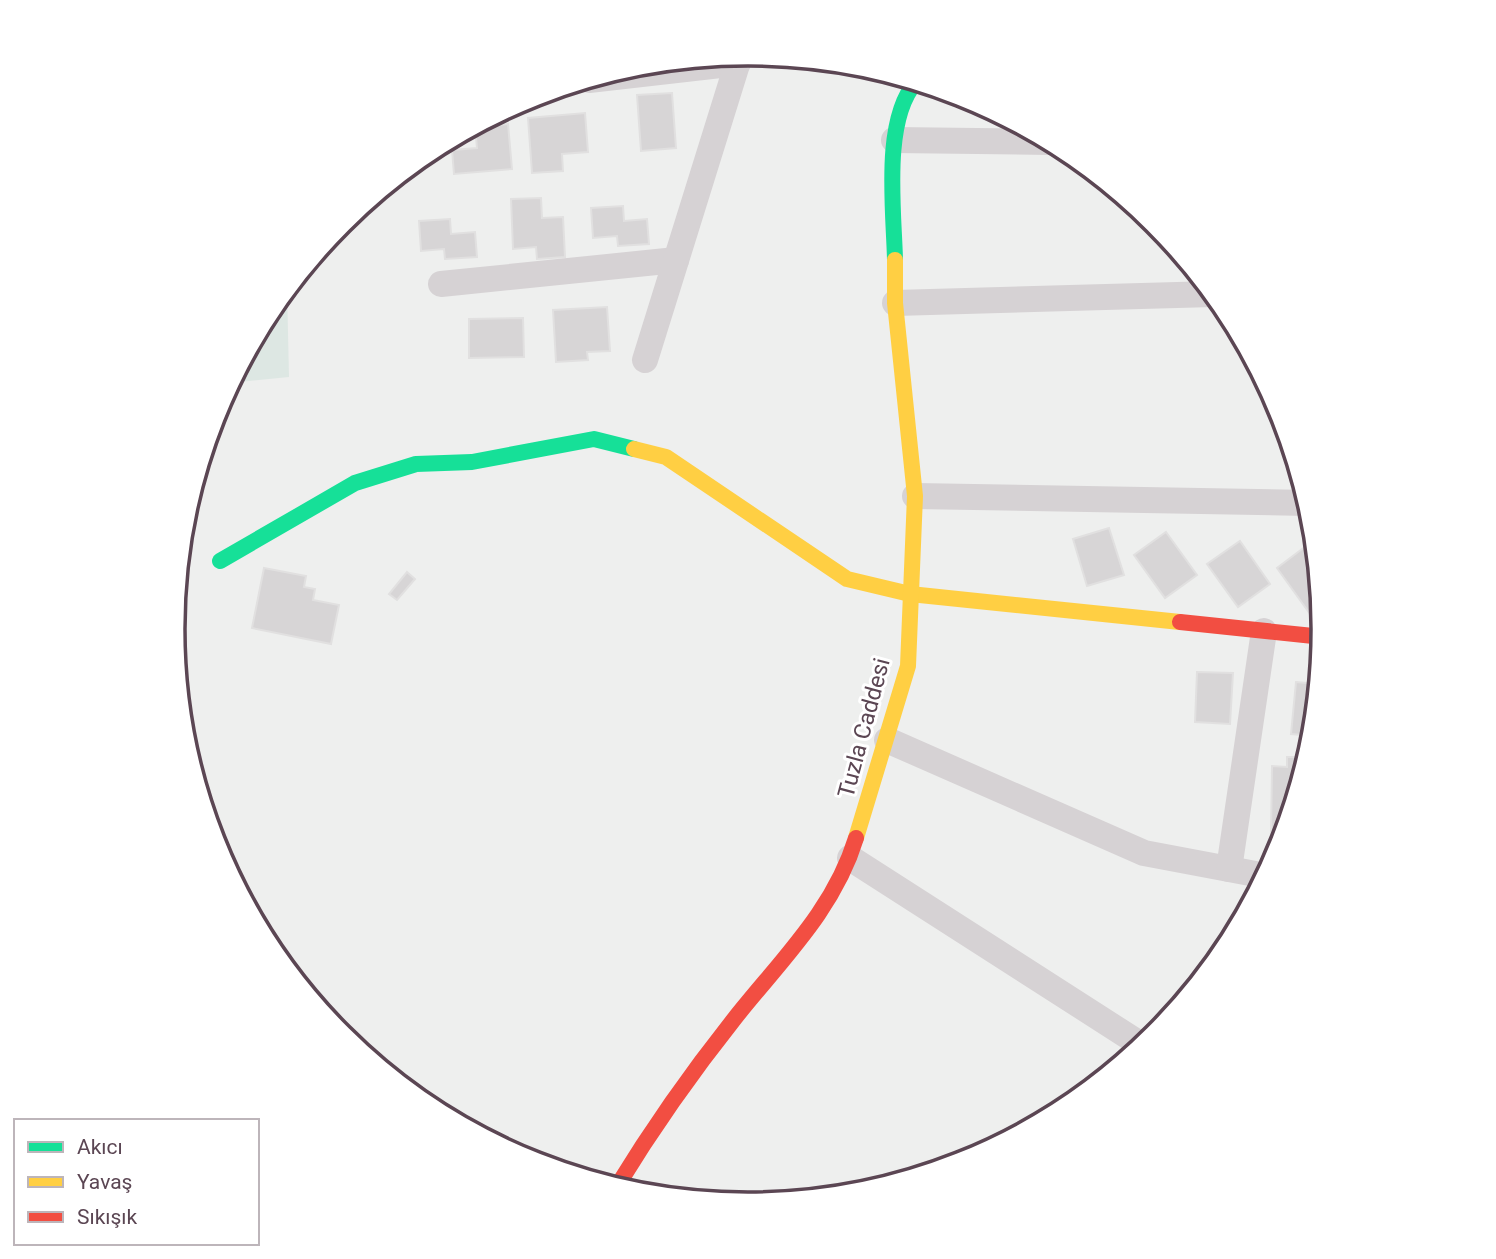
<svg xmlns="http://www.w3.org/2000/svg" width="1496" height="1259" font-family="Roboto,sans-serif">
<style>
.sand{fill:#dde7e3}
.building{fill:#d7d5d6;stroke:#e1e0e0;stroke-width:2}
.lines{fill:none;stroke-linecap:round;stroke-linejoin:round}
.street{stroke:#d6d2d4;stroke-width:26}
.fast{stroke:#16e098;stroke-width:16}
.slow{stroke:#ffcf43;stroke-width:16}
.jam{stroke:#f24e42;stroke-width:16}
.labels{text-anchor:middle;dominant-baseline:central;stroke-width:6;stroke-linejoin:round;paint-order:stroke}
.street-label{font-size:23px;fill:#5b4653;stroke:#fff}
.rim{fill:none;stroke:#5b4653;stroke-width:3.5}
</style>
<rect width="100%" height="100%" fill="#eeefee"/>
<polygon class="sand" points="287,288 289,377 230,383 270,310"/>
<g class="building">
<polygon points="672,93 676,148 641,151 637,95"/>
<polygon points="585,113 588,152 562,154 563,171 532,173 528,118"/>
<polygon points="508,124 512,169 454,174 452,150 477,148 475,127"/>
<polygon points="541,198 542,218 563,217 565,257 537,259 536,247 513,249 511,199"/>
<polygon points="623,206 624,221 647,219 649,244 618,246 617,236 593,238 591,208"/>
<polygon points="450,219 451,234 475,232 477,257 445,259 444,249 421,251 419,221"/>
<polygon points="607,307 610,351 587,352 588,360 556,362 553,310"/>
<polygon points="523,318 524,357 469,358 469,319"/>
<polygon points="1109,528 1124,575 1087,586 1073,539"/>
<polygon points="1166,532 1197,575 1165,598 1134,555"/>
<polygon points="1314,540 1321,611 1313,618 1277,568"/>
<polygon points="1240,541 1270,584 1238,607 1207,564"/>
<polygon points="264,568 306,576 304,587 315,589 313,600 339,605 331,644 252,628"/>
<polygon points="407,572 415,579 397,600 389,594"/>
<polygon points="1197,672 1233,673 1230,724 1195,722"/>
<polygon points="1296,682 1318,684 1313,736 1291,734"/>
<polygon points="1287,757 1307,757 1284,834 1271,834 1272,766 1287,767"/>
</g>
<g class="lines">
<g class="street">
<polyline points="589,80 738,63"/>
<polyline points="894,140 1051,142"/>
<polyline points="441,284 676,260"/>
<polyline points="895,303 1213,294"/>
<polyline points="645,360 740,55"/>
<polyline points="915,496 1308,503"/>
<polyline points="887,740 1144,853 1266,876"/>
<polyline points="850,858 1143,1046"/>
<polyline points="1229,869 1264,631"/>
</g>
<g class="fast">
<path d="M895 260C894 212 882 120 916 82"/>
<polyline points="220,561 355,483 416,464 472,462 594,439 634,449"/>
</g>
<g class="slow">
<polyline points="634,449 666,457 847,579 910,594 1180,622"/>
<polyline points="856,838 908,666 915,496 895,303 895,260"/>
</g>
<g class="jam">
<polyline points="1180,622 1323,637"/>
<path d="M616 1188C652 1129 692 1072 735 1018 781 960 834 910 856 838"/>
</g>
</g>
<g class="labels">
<g class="street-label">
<text transform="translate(864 728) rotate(-75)">Tuzla Caddesi</text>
</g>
</g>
<path d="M0 0H1496V1259H0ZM185 629a563 563 0 1 1 1126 0a563 563 0 1 1-1126 0Z" fill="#fff" fill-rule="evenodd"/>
<path class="rim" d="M185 629a563 563 0 1 1 1126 0a563 563 0 1 1-1126 0Z"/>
<rect x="14" y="1119" width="245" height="126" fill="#ffffff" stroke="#bdb5ba" stroke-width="2"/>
<rect x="28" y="1142" width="35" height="10" fill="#16e098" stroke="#bdb5ba" stroke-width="2"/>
<text x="77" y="1154" font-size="21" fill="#5b4653">Akıcı</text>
<rect x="28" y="1177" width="35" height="10" fill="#ffcf43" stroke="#bdb5ba" stroke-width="2"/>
<text x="77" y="1189" font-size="21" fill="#5b4653">Yavaş</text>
<rect x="28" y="1212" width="35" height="10" fill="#f24e42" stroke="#bdb5ba" stroke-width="2"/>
<text x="77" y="1224" font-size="21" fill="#5b4653">Sıkışık</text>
</svg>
